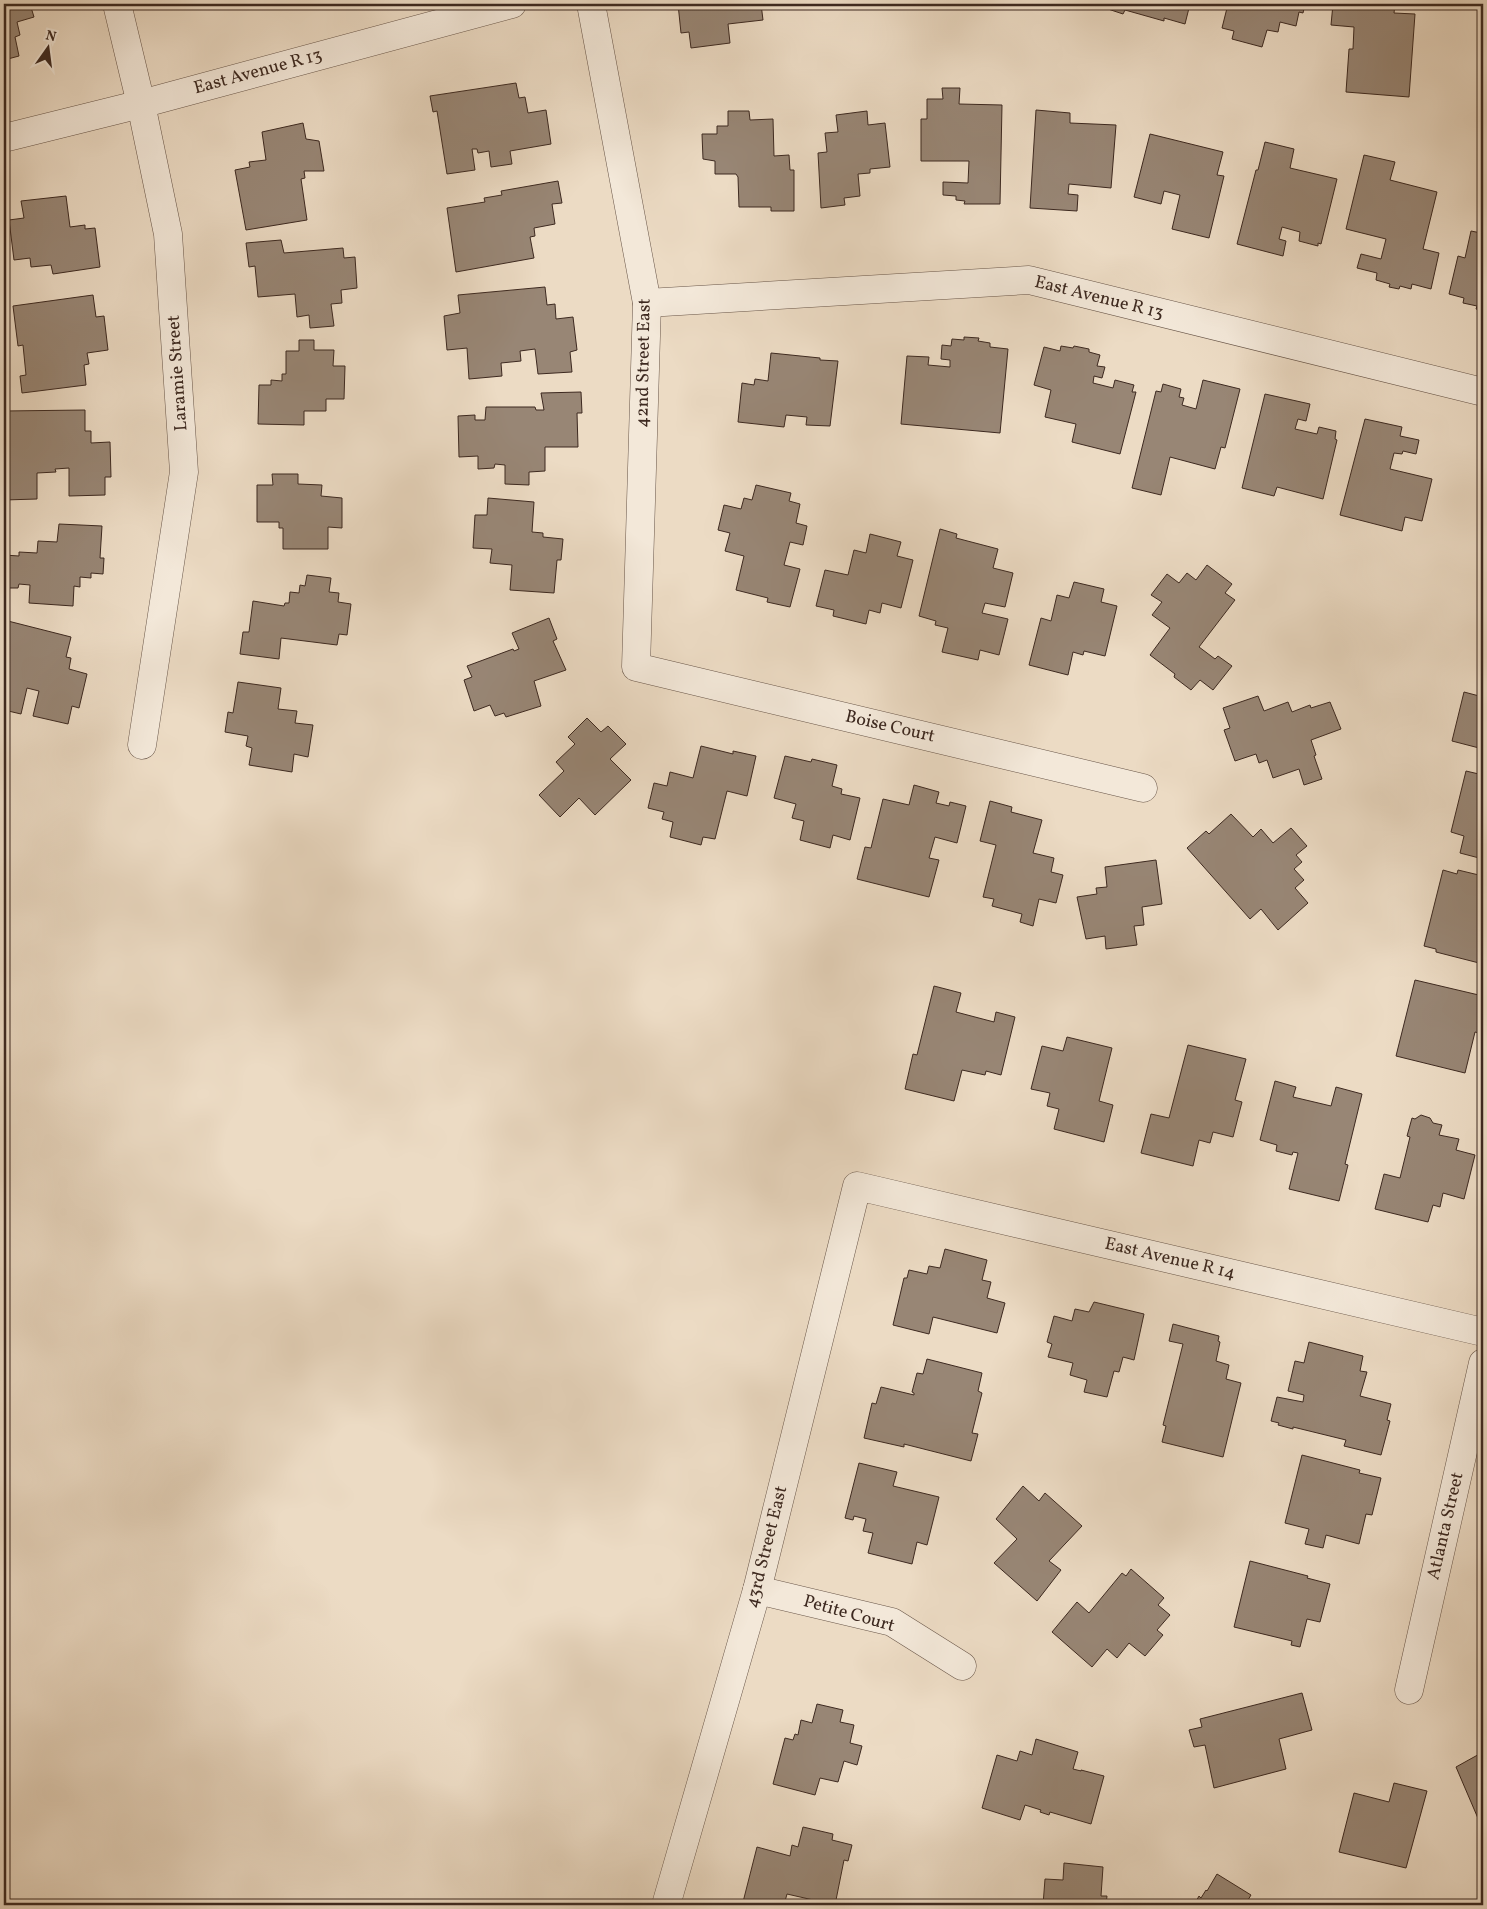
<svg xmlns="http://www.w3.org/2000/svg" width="1487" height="1909" font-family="Vollkorn,serif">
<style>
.building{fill:#988675;stroke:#3d2920}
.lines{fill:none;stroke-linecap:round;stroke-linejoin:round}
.minor-casing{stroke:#695649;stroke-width:29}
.minor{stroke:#f3e8d9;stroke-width:28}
.labels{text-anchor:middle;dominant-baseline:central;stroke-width:5;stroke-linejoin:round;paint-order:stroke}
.street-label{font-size:18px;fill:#3d2920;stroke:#f3e8d9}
</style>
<rect width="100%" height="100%" fill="#ecdbc4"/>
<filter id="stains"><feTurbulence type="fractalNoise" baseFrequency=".004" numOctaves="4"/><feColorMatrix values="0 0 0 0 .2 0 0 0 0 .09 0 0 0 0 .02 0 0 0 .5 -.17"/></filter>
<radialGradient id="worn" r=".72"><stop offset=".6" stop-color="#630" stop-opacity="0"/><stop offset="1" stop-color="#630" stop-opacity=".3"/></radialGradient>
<g class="building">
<polygon points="4,4 30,4 34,17 17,22 20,35 15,37 19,56 4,60"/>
<polygon points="678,4 761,4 763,20 728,24 730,43 691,48 689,32 681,33"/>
<polygon points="1106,4 1190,4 1185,24 1164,18 1164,21 1125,10 1123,14 1105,8"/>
<polygon points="1228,4 1305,4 1303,13 1299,12 1296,26 1280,22 1278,32 1267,30 1262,47 1232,39 1234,31 1222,28"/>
<polygon points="1333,4 1395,4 1394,13 1415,14 1409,97 1346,92 1349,49 1353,49 1354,27 1331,25"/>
<polygon points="516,83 519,98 525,97 528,113 546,110 551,144 510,151 512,164 491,167 489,151 478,153 477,149 472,149 475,170 447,174 437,111 433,112 430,96"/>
<polygon points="942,88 960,88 959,104 1002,105 1000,204 964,204 965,201 956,200 956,196 943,195 943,182 968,183 969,161 921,161 921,119 927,119 927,99 943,99"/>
<polygon points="1036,110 1070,113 1070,123 1116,125 1111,188 1069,184 1068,194 1078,195 1077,211 1030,208"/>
<polygon points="728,111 749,111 750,120 773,119 774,156 789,155 790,170 794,170 794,211 771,211 771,207 739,207 738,177 736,174 715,174 715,161 703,159 702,134 717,134 717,126 728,126"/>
<polygon points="867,111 868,125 885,123 890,167 870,169 870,173 858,174 860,196 844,198 845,205 821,208 818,153 827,152 825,133 838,132 836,115"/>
<polygon points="303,123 306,139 319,141 324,171 304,171 305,178 301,179 307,220 246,230 235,170 250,167 249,162 266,160 262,132"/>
<polygon points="1150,134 1223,152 1217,175 1224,176 1209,238 1172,229 1180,195 1164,191 1161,204 1134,197"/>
<polygon points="1265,142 1294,149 1290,168 1337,179 1321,244 1318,243 1318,246 1299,241 1300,232 1282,227 1279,239 1286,241 1283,256 1237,244 1256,170 1258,170"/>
<polygon points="1364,155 1395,162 1390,180 1437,192 1423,249 1439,253 1431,289 1412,284 1411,289 1400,286 1399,289 1389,287 1390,284 1376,280 1377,273 1357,268 1361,254 1381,259 1386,239 1346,229"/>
<polygon points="558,181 562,203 552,204 555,224 534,228 535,236 530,237 534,258 456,272 447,208 485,202 484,198 502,195 501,191"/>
<polygon points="66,196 70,227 85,225 85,229 95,228 100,267 53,274 51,265 31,267 30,258 14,260 9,220 24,218 21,201"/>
<polygon points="1483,224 1483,311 1476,309 1477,306 1463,303 1464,298 1449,294 1458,256 1465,258 1471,231 1481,233"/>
<polygon points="281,240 284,253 343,248 344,258 355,257 357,288 341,290 342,303 331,304 334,326 310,328 309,315 297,317 295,294 258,297 255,266 249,267 246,243"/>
<polygon points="545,287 547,305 555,304 556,319 573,317 577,350 570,352 572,372 538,374 535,349 520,351 521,361 501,363 502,376 469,379 467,348 447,350 444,316 460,313 458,295"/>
<polygon points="93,295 96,317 104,316 108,350 87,353 89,364 84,365 86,385 22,393 20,376 26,375 23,345 18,346 13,306"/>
<polygon points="964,337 979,338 978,341 990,343 990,347 1008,349 1000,433 901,424 907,356 929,357 928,365 950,367 950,360 941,359 942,345 951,346 952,339 964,340"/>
<polygon points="299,340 314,340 314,350 334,350 333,366 345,366 344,399 326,399 326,411 304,411 304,425 258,424 259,385 271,385 271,380 282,381 282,374 286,374 286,351 299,351"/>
<polygon points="1061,346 1073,348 1074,346 1089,349 1089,352 1100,355 1097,366 1105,367 1102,378 1094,376 1093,383 1113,388 1115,380 1134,385 1132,392 1136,392 1120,454 1072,442 1076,424 1045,417 1051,390 1034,385 1044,347 1060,351"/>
<polygon points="771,353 820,358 820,360 838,361 830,426 806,425 807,417 786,415 784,427 738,422 742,383 754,385 755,379 768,381"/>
<polygon points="1203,380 1240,389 1225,448 1221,447 1215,469 1170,457 1161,495 1132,488 1156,391 1161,392 1163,384 1181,389 1179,397 1184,398 1182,405 1196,409"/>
<polygon points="581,392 582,413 577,413 578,447 545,447 545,471 529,472 529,485 505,484 505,465 495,464 494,468 478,469 478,456 459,457 458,416 475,415 475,420 485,420 486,407 535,407 536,410 544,410 541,393"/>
<polygon points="1265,394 1310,404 1306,421 1298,419 1295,429 1317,434 1319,427 1336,431 1335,439 1337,440 1323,499 1277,487 1274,496 1242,488"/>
<polygon points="85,410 85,431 91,431 91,443 110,442 111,477 105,477 105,495 69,496 69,468 55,469 56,472 37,473 37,499 4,500 4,411"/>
<polygon points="1365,419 1402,427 1400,436 1419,440 1416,454 1403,451 1402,454 1394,453 1390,469 1432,479 1422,521 1405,517 1402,531 1340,515"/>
<polygon points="272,474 298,474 298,484 322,485 321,496 342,498 342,528 328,527 328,549 283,549 283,528 279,528 279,522 257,522 257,485 273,485"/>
<polygon points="756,485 791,493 789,501 800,504 796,523 807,526 803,545 790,542 784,565 800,569 790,607 767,602 768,598 736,590 744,556 725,551 730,533 718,530 724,505 741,509 744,498 752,500"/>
<polygon points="488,498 534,502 532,532 543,533 543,537 563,539 561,560 557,560 554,593 510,590 512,565 490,563 492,549 473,548 475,515 487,515"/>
<polygon points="59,524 102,526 100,558 104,558 103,574 91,573 91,578 80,577 80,587 74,586 73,606 29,603 30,585 19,584 18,588 4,588 4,555 19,556 19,552 37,553 38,541 57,542"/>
<polygon points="940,529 957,534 956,538 998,549 993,568 1013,573 1005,607 985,603 982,613 1008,619 999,655 980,650 978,660 942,652 948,628 935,625 936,621 919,616"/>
<polygon points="870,534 901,542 897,556 913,560 901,608 882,603 880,613 869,610 866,624 833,616 834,610 816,606 825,570 848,575 854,550 866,553"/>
<polygon points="1207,565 1232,584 1225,593 1235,600 1199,647 1215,659 1218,656 1232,666 1213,690 1200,680 1191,690 1174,677 1175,674 1150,655 1170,628 1152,615 1162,602 1151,595 1167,574 1179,583 1187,573 1196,580"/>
<polygon points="307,575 331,578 329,592 339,593 338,602 351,604 347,635 339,634 337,645 281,638 279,659 240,654 243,632 249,632 253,601 284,606 285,603 289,603 290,592 299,593 300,585 305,586"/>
<polygon points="1074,582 1104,589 1101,602 1117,606 1105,656 1084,651 1083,655 1073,652 1068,675 1029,665 1041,618 1051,621 1057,595 1069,598"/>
<polygon points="549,618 557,639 553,641 566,670 534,681 541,706 506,717 504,713 495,716 490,705 474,711 464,680 472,677 467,666 513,649 514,651 519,649 512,633"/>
<polygon points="4,620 71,637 66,657 71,658 69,669 87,674 79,708 72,706 68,724 33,716 39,691 27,688 21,714 4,710"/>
<polygon points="238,682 281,688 278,709 297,711 295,723 313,725 308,757 294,754 292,772 249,765 252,748 246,746 248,736 225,732 228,712 233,713"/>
<polygon points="1464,692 1483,697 1483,749 1452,741"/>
<polygon points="1258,696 1264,711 1288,702 1292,712 1310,705 1311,708 1330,702 1341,729 1311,740 1316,755 1314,756 1322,779 1304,785 1299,769 1273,778 1267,760 1259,763 1256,754 1235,761 1224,730 1230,728 1223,708"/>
<polygon points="587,718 601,732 608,726 626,744 610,759 631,780 595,815 579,798 560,817 539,795 564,771 556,762 575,744 568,737"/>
<polygon points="701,746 733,754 733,751 756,756 747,796 727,791 715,839 703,837 701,845 670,837 673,822 662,819 664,812 648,808 654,783 667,786 670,772 693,778"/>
<polygon points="785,756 811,762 812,759 837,765 832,786 842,789 841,794 860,798 850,840 833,835 830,848 800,840 804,821 792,818 796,804 774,798"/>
<polygon points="1466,771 1483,775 1483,859 1460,853 1464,836 1451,832"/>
<polygon points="914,785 939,792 936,803 949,806 950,802 966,806 957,843 935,837 929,858 939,860 929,897 857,879 865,847 871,848 883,799 909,805"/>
<polygon points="990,801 1012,807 1011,812 1042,820 1033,853 1054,858 1051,872 1063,875 1056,903 1039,899 1033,926 1020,922 1022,914 992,906 994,899 983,897 996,845 980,841"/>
<polygon points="1231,814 1253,837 1261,829 1273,843 1291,828 1307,846 1296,855 1302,862 1294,869 1304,880 1295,888 1308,903 1278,930 1261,909 1250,919 1187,848 1206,831 1209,834"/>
<polygon points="1156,860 1162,904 1142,907 1144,925 1134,926 1137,945 1106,949 1105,936 1086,939 1077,897 1097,894 1096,888 1107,887 1105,867"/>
<polygon points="1443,870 1457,874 1458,870 1483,876 1483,964 1436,952 1436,949 1424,946"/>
<polygon points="1415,980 1483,996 1483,1034 1475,1032 1465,1073 1396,1056"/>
<polygon points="934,986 961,993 956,1012 994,1022 996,1012 1015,1017 1001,1075 986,1071 985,1075 962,1070 954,1101 905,1089 913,1054 917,1055"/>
<polygon points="1067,1037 1112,1048 1099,1101 1113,1105 1104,1142 1054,1129 1059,1109 1047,1106 1050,1093 1031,1089 1042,1046 1063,1051"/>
<polygon points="1188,1045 1246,1059 1235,1100 1242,1102 1233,1137 1213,1132 1210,1143 1199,1140 1193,1166 1141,1153 1151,1114 1169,1118"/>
<polygon points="1275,1081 1296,1087 1293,1097 1331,1106 1336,1087 1362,1094 1345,1164 1348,1165 1339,1201 1289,1189 1298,1153 1293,1152 1292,1155 1276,1151 1277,1145 1260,1140"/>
<polygon points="1421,1115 1430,1118 1433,1123 1442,1125 1439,1135 1459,1139 1456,1150 1475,1155 1464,1199 1443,1193 1440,1207 1433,1205 1428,1222 1375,1209 1384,1174 1400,1178 1410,1137 1407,1136 1412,1118 1415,1119"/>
<polygon points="945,1249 987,1260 982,1280 991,1282 987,1298 1005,1303 997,1333 933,1317 929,1334 893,1325 904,1278 907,1278 909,1270 927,1274 929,1266 940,1268"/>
<polygon points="1094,1302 1144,1314 1134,1360 1123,1357 1119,1372 1114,1371 1107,1397 1084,1392 1087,1380 1070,1375 1073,1363 1048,1357 1052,1344 1047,1342 1054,1316 1072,1321 1075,1309 1089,1312"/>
<polygon points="1173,1324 1219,1336 1218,1341 1220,1342 1216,1361 1229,1365 1226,1379 1241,1383 1223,1457 1162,1442 1166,1426 1163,1425 1183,1344 1169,1341"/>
<polygon points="1309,1342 1363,1356 1360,1371 1367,1372 1360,1396 1391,1404 1387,1420 1390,1421 1381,1455 1344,1446 1346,1440 1293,1427 1293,1429 1278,1425 1279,1423 1271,1421 1277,1397 1303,1402 1304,1395 1288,1391 1295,1361 1304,1363"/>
<polygon points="927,1359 982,1373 978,1391 982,1393 972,1433 978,1434 971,1461 904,1444 904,1447 864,1438 872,1403 876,1404 881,1387 914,1395 914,1393 912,1392 917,1373 923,1374"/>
<polygon points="1302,1455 1360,1470 1359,1473 1381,1478 1372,1515 1366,1514 1359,1544 1326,1535 1323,1548 1305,1544 1309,1529 1285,1523"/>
<polygon points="859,1463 897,1472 893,1486 939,1497 927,1545 917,1542 912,1564 868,1553 873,1533 863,1531 866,1519 854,1516 853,1520 845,1518"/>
<polygon points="1023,1486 1039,1501 1045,1493 1082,1526 1049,1561 1061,1570 1037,1601 994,1563 1017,1539 996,1519"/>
<polygon points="1250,1561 1308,1576 1307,1578 1330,1584 1320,1622 1307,1619 1300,1647 1291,1645 1292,1641 1234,1627"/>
<polygon points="1131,1569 1164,1598 1158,1605 1170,1615 1157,1630 1163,1635 1145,1656 1129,1643 1117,1658 1107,1649 1092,1667 1052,1632 1077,1602 1089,1613 1122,1573 1126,1576"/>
<polygon points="1302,1693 1312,1730 1279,1739 1286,1769 1214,1788 1205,1745 1194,1747 1189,1730 1202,1727 1200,1719"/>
<polygon points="817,1704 843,1710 840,1722 854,1725 850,1743 862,1746 857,1765 844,1761 838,1782 820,1778 815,1795 773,1784 785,1738 793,1740 795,1734 798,1735 801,1720 812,1723"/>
<polygon points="1036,1739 1078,1752 1073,1769 1081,1771 1081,1770 1104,1776 1091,1824 1050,1812 1049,1815 1040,1812 1041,1810 1025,1805 1020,1820 982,1808 997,1755 1017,1761 1020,1751 1032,1755"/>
<polygon points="1483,1752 1483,1830 1456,1767"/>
<polygon points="1394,1783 1427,1791 1406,1868 1339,1852 1354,1793 1389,1802"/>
<polygon points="803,1827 833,1834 832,1840 852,1845 848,1861 844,1860 835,1905 825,1905 822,1902 787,1894 784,1905 743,1902 757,1847 790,1856 792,1845 798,1847"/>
<polygon points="1064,1863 1103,1867 1101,1896 1107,1896 1106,1905 1043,1905 1045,1879 1063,1880"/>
<polygon points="1217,1874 1251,1895 1245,1905 1194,1905 1199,1896 1201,1898 1206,1890 1207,1891"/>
</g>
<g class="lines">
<defs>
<g id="minor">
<polyline points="117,4 141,104 168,234 184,472 142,745"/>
<polyline points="591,4 647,303 636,667 1143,788"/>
<polyline points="4,138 141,104 512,4"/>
<polyline points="647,303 1029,280 1483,392"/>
<polyline points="757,1590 892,1622 962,1666"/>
<polyline points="1409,1690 1483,1363"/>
<polyline points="666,1905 757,1590 857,1186 1483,1332"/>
</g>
</defs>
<use href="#minor" class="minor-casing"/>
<use href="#minor" class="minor"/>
</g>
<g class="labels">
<g class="street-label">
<text transform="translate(258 72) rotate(-15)">East Avenue R 13</text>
<text transform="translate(1099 298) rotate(14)">East Avenue R 13</text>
<text transform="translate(644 363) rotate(-89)">42nd Street East</text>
<text transform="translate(178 373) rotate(-94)">Laramie Street</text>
<text transform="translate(890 727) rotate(13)">Boise Court</text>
<text transform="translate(1170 1259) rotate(13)">East Avenue R 14</text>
<text transform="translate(1446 1526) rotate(-77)">Atlanta Street</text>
<text transform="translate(767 1547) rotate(-76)">43rd Street East</text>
<text transform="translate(849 1614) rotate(16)">Petite Court</text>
</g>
</g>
<rect width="1487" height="1909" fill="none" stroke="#ecdbc4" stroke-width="20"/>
<rect x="5" y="5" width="1477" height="1899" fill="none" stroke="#3d2920" stroke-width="2.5"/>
<rect x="10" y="10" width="1467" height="1889" fill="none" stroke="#3d2920"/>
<g transform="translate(48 48) rotate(14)" stroke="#f3e8d9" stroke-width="4" paint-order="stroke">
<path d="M0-4L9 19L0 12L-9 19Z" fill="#3d2920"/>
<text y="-8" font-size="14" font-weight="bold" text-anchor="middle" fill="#3d2920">N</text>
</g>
<rect width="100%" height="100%" filter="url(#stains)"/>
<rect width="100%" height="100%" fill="url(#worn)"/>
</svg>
